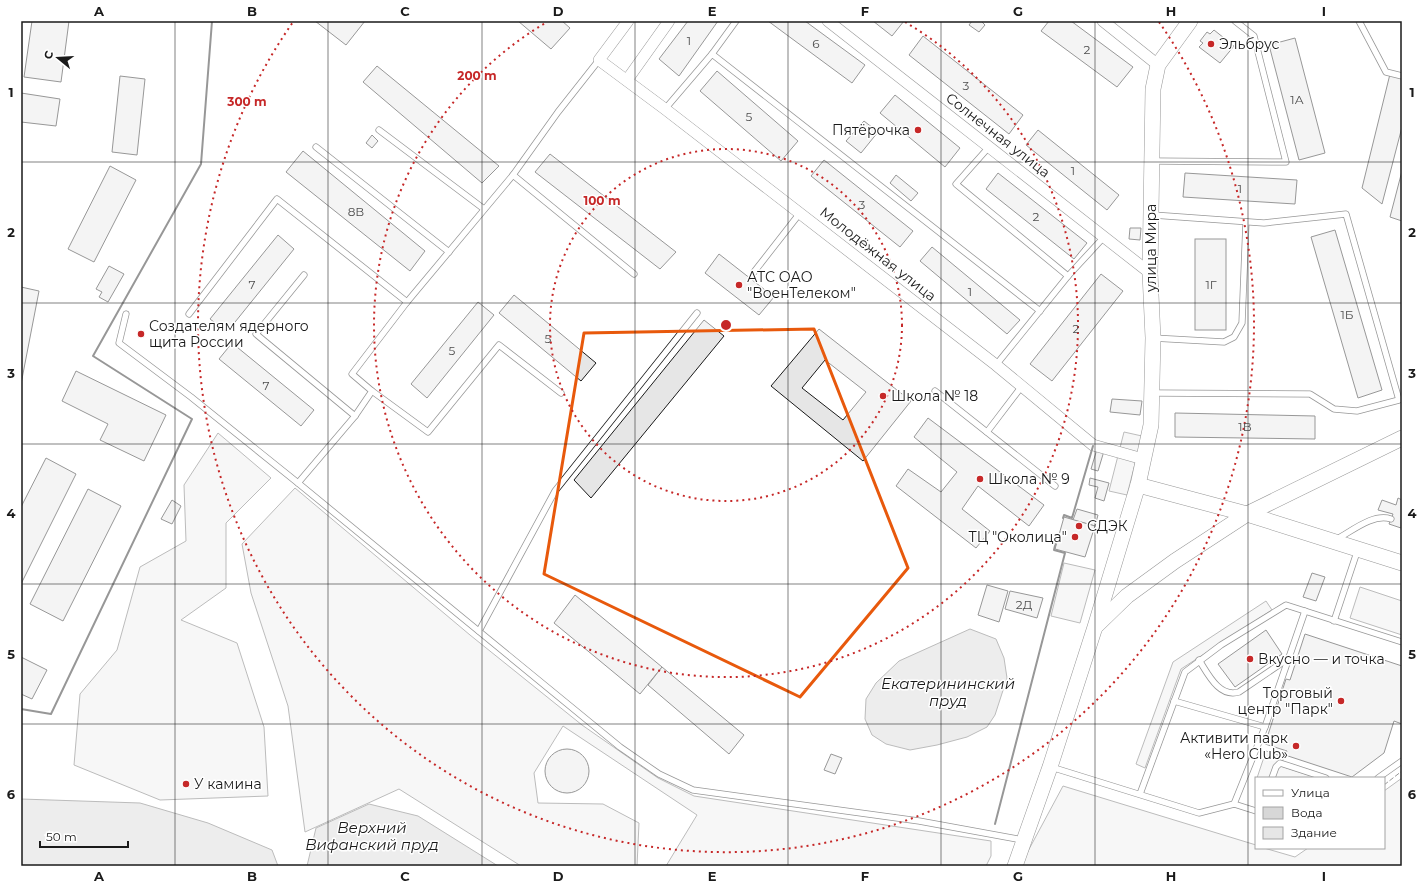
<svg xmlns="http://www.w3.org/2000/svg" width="1423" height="887" font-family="Montserrat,sans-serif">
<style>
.built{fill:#ededed;stroke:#6a6a6a}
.water{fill:#d7d7d7;stroke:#6a6a6a}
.building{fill:#e6e6e6;stroke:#1a1a1a;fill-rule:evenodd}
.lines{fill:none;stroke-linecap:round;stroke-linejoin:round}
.lane-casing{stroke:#1a1a1a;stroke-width:7}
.street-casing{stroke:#1a1a1a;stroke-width:12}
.secondary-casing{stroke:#1a1a1a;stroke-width:16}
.lane{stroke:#fff;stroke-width:5.5}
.street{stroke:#fff;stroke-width:11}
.secondary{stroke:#fff;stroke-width:15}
.fence{stroke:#1a1a1a;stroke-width:1;stroke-dasharray:5 2;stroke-linecap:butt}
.wall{stroke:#1a1a1a;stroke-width:2}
.marked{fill:none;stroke:#e8590c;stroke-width:3;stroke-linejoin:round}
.grid{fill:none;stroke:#1a1a1a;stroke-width:1;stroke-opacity:0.55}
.ring{fill:none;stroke:#c62828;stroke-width:2;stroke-dasharray:2 4}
.poi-dot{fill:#c62828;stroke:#fff;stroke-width:1.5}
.labels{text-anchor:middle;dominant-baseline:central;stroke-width:3;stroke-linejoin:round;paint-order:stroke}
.number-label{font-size:12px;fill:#4d4d4d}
.poi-label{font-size:14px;fill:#1a1a1a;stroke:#fff;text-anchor:start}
.street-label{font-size:14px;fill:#1a1a1a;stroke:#fff}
.water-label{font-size:15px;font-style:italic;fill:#1a1a1a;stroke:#fff}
.centre{fill:#c62828;stroke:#fff;stroke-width:2}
.ring-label{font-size:12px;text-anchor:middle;font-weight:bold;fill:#c62828;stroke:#fff;stroke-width:3;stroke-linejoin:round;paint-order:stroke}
.neatline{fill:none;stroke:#1a1a1a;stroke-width:1.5}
.grid-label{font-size:13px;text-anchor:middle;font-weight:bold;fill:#1a1a1a}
</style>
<rect width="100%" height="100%" fill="#fff"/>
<g class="built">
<polygon points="1124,432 1142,436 1127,495 1109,491"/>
<polygon points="218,433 271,478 226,523 226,588 181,620 237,643 264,727 268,796 160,800 74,765 80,694 117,650 140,567 186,541 184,485"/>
<polygon points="295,488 470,635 582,725 658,778 694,796 991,841 991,856 986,866 666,866 697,815 563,726 534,773 538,803 603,804 639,823 637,866 521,866 399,789 305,832 288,706 251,593 242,544"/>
<polygon points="1064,563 1095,570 1080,623 1051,616"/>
<polygon points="1360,587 1402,601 1402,635 1350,618"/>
<polygon points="1266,601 1272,610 1181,669 1145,768 1136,764 1173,662"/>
<polygon points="1266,751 1284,757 1281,766 1318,778 1257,778"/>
<polygon points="1402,778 1402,866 1020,866 1063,786 1256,845 1256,848 1264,848 1295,857 1308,848 1384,848 1384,791"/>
</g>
<g class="water">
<polygon points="970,629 996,639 1004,658 1007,678 995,715 987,727 967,737 937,745 910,750 886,744 872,735 865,719 866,699 876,683 899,661"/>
<polygon points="21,799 140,803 208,823 272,850 278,866 21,866"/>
<polygon points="369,804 418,816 498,866 307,866 316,828"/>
</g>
<g class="building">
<polygon points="32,21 69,21 61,82 24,77"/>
<polygon points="315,21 365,21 346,45"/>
<polygon points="518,21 562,21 570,28 551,49"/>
<polygon points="688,21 718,21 679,76 659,59"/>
<polygon points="768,21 805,21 865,65 852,83"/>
<polygon points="873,21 904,21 892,36"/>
<polygon points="972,21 981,21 985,25 979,32 969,25"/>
<polygon points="1049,21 1071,21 1133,67 1117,87 1041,31"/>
<polygon points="1214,30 1234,46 1220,63 1199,47 1203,43 1200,41 1207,32 1210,34"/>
<polygon points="923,36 1023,115 1009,134 909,55"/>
<polygon points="1295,38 1325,153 1299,160 1269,45"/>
<polygon points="377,66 499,166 482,183 363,82"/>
<polygon points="717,71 798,141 781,161 700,91"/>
<polygon points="1390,74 1402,77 1402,127 1382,204 1362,188"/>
<polygon points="120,76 145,79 137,155 112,152"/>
<polygon points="21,93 60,99 56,126 21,122"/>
<polygon points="895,95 960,148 945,167 880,113"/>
<polygon points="864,121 878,132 861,153 846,141"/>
<polygon points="1038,130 1119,195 1107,210 1026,145"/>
<polygon points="372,135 378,141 372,148 366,143"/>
<polygon points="303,151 425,251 410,271 286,172"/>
<polygon points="550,154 676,252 660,269 535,172"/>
<polygon points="824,160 913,231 900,247 811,176"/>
<polygon points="110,166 136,180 94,262 68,249"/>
<polygon points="1402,171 1402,221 1390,217"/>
<polygon points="998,173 1087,243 1074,259 986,189"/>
<polygon points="1185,173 1297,180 1295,204 1183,197"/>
<polygon points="896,175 918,193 911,201 890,183"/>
<polygon points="1130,228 1141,228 1140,240 1129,239"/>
<polygon points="1335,230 1382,390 1358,398 1311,237"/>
<polygon points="278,235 294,249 227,332 210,319"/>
<rect x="1195" y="239" width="31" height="91"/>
<polygon points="932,247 1020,320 1007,334 920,261"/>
<polygon points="719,254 774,297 759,315 705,273"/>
<polygon points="109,266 124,274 108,302 99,297 102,292 96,289"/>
<polygon points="1101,274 1123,291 1052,381 1030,364"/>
<polygon points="21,287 39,291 21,384"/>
<polygon points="514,295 596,363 581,381 499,313"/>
<polygon points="478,302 494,315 427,398 411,384"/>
<polygon points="704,320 724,336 591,498 574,480"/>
<path d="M819 329 911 401 863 461 771 386ZM825 360 866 392 843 420 802 388Z"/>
<polygon points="232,343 314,410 301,426 219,359"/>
<polygon points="76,371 166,415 144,461 100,440 108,424 62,401"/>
<polygon points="1112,399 1142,401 1140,415 1110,412"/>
<polygon points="1175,413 1315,416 1315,439 1175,437"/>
<polygon points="928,418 1044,505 1029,526 978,486 962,509 990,531 976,548 896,486 908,469 941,492 957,472 914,437"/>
<polygon points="1097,449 1104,451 1098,471 1091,469"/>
<polygon points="46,458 76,474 21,584 21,507"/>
<polygon points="1090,478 1109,483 1104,501 1095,498 1098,487 1089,485"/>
<polygon points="88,489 121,506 63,621 30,604"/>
<polygon points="1398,498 1402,500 1401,528 1389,524 1393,514 1378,510 1382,500 1396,505"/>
<polygon points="172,500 181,506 172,524 161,519"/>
<polygon points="1077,509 1098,515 1095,526 1073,520"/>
<polygon points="1064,517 1095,526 1085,557 1055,549"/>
<polygon points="1312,573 1325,577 1316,601 1303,597"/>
<polygon points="987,585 1008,591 999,622 978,615"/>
<polygon points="1010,591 1043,598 1037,618 1005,609"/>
<polygon points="575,595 662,667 640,694 554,623"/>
<polygon points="1266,630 1282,654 1235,687 1218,664"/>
<polygon points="1305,634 1402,666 1402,724 1394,721 1384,753 1352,777 1285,755 1287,751 1265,744 1286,679 1290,680"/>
<polygon points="21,657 47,670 32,699 21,694"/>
<polygon points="662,667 744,735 729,754 648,685"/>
<circle cx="567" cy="771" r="22"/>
<polygon points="831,754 842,758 835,774 824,770"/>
</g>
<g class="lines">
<defs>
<g id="lane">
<polyline points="1359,21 1386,72 1402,76"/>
<polyline points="712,54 736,21"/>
<polyline points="599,60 558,112 513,175 634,274"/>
<polyline points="665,109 712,54 1040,311"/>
<polyline points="379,130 484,209"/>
<polyline points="316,147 449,252"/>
<polyline points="989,147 956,184 1068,276"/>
<polyline points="1152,161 1286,162 1254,36 1235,21"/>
<polyline points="513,175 407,302 352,374 372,391 355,416 298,483 620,747 659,774 693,790 919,821 1023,840"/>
<polyline points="754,272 800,213"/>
<polyline points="304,275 256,334 355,416"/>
<polyline points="126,314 119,343 191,397 298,483"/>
<polyline points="189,314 277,199 407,302"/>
<polyline points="1153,338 1224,342 1234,337 1242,323 1246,222"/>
<polyline points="996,365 1068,276 1104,237"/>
<polyline points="372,391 428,432 499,345 561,393"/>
<polyline points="935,391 1055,486"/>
<polyline points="1152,393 1310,394 1334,409 1357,411 1399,400 1346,214 1264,223 1153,215"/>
<polyline points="987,432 1022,386"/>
<path d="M1337 539C1352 531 1373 513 1391 519"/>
<polyline points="1334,621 1358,549"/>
<polyline points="479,631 555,491 697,313"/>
<path d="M1199 660C1208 674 1219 698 1239 692L1289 658"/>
<polyline points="1174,701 1265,727"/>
<polyline points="1051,767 1199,813 1234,804 1256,811"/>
<polyline points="1272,778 1276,767 1280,763 1326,778"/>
<polyline points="1378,778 1402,761"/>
<polyline points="1140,794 1185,672 1221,645 1286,605 1402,642"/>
<polyline points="1234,804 1265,727 1305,611"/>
</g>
<g id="street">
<polyline points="628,21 599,60 665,109 996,365 1093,445 1143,459"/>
<polyline points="828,21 1150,273"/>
<polyline points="1103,21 1158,65"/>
<polyline points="627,80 669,21"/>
</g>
<g id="secondary">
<polyline points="1138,485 1247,514 1402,563"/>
<polyline points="1096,626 1127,596 1175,561 1247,514 1402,438"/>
<polyline points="1015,866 1050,767 1095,627 1138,485 1151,425 1153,338 1150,273 1153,89 1158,65 1190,21"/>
</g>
</defs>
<use href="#lane" class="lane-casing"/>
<use href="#street" class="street-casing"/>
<use href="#secondary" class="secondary-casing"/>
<use href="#lane" class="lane"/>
<use href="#street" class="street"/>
<use href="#secondary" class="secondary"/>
<polyline class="fence" points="1384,785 1402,771"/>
<g class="wall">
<polyline points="1063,518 1064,515 1072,518 1093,446"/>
<polyline points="21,709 51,714 192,419 93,356 201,164 212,21"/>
<polyline points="995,824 1065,553 1054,550 1057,537"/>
</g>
</g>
<path d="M0 0H1423V887H0ZM814 329 908 568 800 697 544 574 584 333Z" fill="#fff" fill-opacity=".55" fill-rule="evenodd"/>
<path class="marked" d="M814 329 908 568 800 697 544 574 584 333Z"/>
<path class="grid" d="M175 21V866M328 21V866M482 21V866M635 21V866M788 21V866M941 21V866M1095 21V866M1248 21V866M21 162H1402M21 303H1402M21 444H1402M21 584H1402M21 724H1402"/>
<g class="ring">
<circle cx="726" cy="325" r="176"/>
<path d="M905 22A352 352 0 1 1 547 22"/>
<path d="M1159 22A528 528 0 1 1 293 22"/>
</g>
<g class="poi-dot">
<circle cx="1211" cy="44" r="4"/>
<circle cx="918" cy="130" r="4"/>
<circle cx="739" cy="285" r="4"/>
<circle cx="141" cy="334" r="4"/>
<circle cx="883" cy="396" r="4"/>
<circle cx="980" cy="479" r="4"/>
<circle cx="1079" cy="526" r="4"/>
<circle cx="1075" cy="537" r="4"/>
<circle cx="1250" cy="659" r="4"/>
<circle cx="1341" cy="701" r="4"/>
<circle cx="1296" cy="746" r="4"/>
<circle cx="186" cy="784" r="4"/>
</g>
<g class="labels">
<g class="number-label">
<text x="689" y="40">1</text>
<text x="816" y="43">6</text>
<text x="1087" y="49">2</text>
<text x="966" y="85">3</text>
<text x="1297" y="99">1А</text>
<text x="749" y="116">5</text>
<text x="1073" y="170">1</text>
<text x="1240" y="188">1</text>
<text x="862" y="204">3</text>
<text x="356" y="211">8В</text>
<text x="1036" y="216">2</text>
<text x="252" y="284">7</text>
<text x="1211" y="284">1Г</text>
<text x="970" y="291">1</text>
<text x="1347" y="314">1Б</text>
<text x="1076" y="328">2</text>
<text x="548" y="338">5</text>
<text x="452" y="350">5</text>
<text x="266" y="385">7</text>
<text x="1245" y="426">1В</text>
<text x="1024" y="604">2Д</text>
</g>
<g class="poi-label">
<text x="1219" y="44">Эльбрус</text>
<text x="910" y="130" text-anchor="end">Пятёрочка</text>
<text x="747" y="277">АТС ОАО<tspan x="747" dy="16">"ВоенТелеком"</tspan></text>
<text x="149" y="326">Создателям ядерного<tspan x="149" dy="16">щита России</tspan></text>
<text x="891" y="396">Школа № 18</text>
<text x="988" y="479">Школа № 9</text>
<text x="1087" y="526">СДЭК</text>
<text x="1067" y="537" text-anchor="end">ТЦ "Околица"</text>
<text x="1258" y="659">Вкусно — и точка</text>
<text x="1333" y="693" text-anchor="end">Торговый<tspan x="1333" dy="16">центр "Парк"</tspan></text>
<text x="1288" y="738" text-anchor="end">Активити парк<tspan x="1288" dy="16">«Hero Club»</tspan></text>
<text x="194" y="784">У камина</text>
</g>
<g class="street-label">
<text transform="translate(998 135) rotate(38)">Солнечная улица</text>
<text transform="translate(1151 248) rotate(-90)">улица Мира</text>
<text transform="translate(878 254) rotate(38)">Молодёжная улица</text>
</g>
<g class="water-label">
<text x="948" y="683">Екатерининский<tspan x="948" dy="17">пруд</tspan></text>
<text x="372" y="827">Верхний<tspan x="372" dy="17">Вифанский пруд</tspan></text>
</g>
</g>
<circle cx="726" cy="325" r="6" class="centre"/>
<g class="ring-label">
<text x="477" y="80">200 m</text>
<text x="247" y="106">300 m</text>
<text x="602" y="205">100 m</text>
</g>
<rect width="1423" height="887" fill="none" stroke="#ffffff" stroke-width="44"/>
<rect x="1255" y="777" width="130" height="72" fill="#ffffff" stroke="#a3a3a3"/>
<rect x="1263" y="790" width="20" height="6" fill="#ffffff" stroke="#a3a3a3"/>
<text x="1291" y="797" font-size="12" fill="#1a1a1a">Улица</text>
<rect x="1263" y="807" width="20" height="12" fill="#d7d7d7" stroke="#a3a3a3"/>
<text x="1291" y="817" font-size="12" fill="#1a1a1a">Вода</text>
<rect x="1263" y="827" width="20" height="12" fill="#e6e6e6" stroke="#a3a3a3"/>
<text x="1291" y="837" font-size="12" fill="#1a1a1a">Здание</text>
<g transform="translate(58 58) rotate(288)" stroke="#ffffff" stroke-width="3" paint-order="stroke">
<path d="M0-3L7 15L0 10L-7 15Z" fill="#1a1a1a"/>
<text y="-6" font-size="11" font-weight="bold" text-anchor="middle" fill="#1a1a1a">С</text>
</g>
<path d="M40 841v6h88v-6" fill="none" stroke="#1a1a1a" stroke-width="2"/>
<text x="46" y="841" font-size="12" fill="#1a1a1a" stroke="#ffffff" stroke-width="3" paint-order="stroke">50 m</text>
<rect x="22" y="22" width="1379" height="843" class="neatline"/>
<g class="grid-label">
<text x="99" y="16">A</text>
<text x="252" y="16">B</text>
<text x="405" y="16">C</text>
<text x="558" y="16">D</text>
<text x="712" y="16">E</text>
<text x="865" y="16">F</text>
<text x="1018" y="16">G</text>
<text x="1171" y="16">H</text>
<text x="1324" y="16">I</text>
<text x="11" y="97">1</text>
<text x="1412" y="97">1</text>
<text x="11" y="237">2</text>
<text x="1412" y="237">2</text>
<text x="11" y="378">3</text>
<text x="1412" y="378">3</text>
<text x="11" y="518">4</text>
<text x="1412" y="518">4</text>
<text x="11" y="659">5</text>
<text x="1412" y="659">5</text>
<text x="11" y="799">6</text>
<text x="1412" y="799">6</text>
<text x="99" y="881">A</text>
<text x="252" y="881">B</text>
<text x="405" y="881">C</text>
<text x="558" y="881">D</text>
<text x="712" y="881">E</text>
<text x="865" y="881">F</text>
<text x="1018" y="881">G</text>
<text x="1171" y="881">H</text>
<text x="1324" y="881">I</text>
</g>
</svg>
